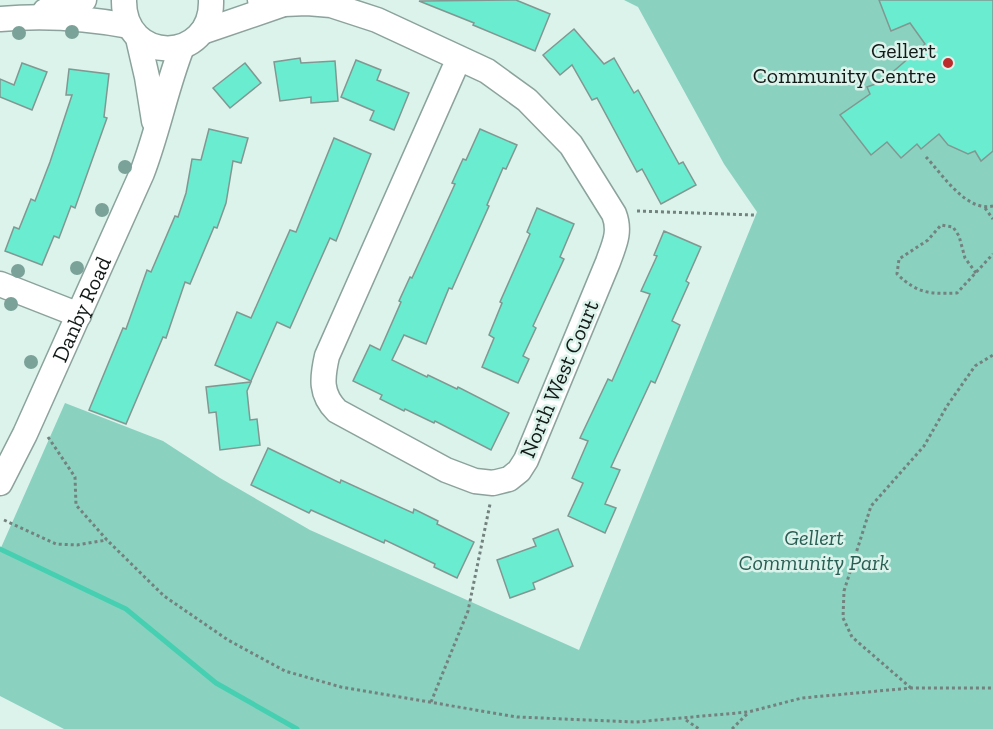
<svg xmlns="http://www.w3.org/2000/svg" width="993" height="729" font-family="'Zilla Slab',serif">
<style>
.green{fill:#8ad2bf}
.lines{fill:none;stroke-linecap:round;stroke-linejoin:round}
.stream{stroke:#47cfb2;stroke-width:5}
.building{fill:#69eccf;stroke:#829791;stroke-width:1.5}
.minor-casing{stroke:#8ca29c;stroke-width:27}
.path{stroke:#73827e;stroke-width:3;stroke-dasharray:3 3;stroke-linecap:butt}
.minor{stroke:#fff;stroke-width:24}
.tree{fill:#7aa298}
.poi-dot{fill:#bc2c2d;stroke:#dcf3ec;stroke-width:2}
.labels{text-anchor:middle;dominant-baseline:central;stroke-width:5;stroke-linejoin:round;paint-order:stroke}
.poi-label{font-size:22px;fill:#121a18;stroke:#dcf3ec;text-anchor:end}
.street-label{font-size:22px;fill:#121a18;stroke:#dcf3ec}
.park-label{font-size:22px;font-style:italic;fill:#295f53;stroke:#dcf3ec}
</style>
<rect width="100%" height="100%" fill="#dcf3ec"/>
<polygon class="green" points="624,0 993,0 993,729 64,729 0,696 0,550 65,403 163,441 220,478 310,530 579,650 757,212 724,164 638,7"/>
<g class="lines">
<polyline class="stream" points="0,549 126,609 216,683 297,729"/>
</g>
<g class="building">
<polygon points="516,0 550,14 535,51 473,25 474,23 419,1"/>
<polygon points="879,0 993,0 993,151 981,161 975,151 968,154 948,145 939,134 921,149 917,144 901,158 887,142 871,155 840,115 870,94 867,87 881,82 925,44 910,23 891,31"/>
<polygon points="574,29 604,64 614,58 634,93 638,90 679,164 683,162 696,185 661,204 642,169 637,172 597,98 592,100 572,65 560,75 543,55"/>
<polygon points="300,58 301,63 335,61 338,101 311,103 311,97 280,101 274,62"/>
<polygon points="356,60 381,70 377,80 409,93 394,130 370,120 374,111 341,97"/>
<polygon points="22,63 47,72 32,110 0,97 0,79 14,85"/>
<polygon points="245,63 261,83 230,108 213,88"/>
<polygon points="69,69 109,74 104,117 107,118 75,208 71,206 59,238 54,236 42,265 5,251 14,227 19,229 31,199 35,201 50,162 72,95 66,95"/>
<polygon points="209,129 248,138 241,163 233,161 226,203 217,228 214,227 190,284 185,282 166,338 163,337 126,424 89,410 123,328 126,329 147,270 151,272 175,216 178,217 186,193 192,159 201,160"/>
<polygon points="480,129 517,145 506,169 503,168 487,205 489,206 452,289 449,288 426,344 404,335 392,360 427,377 428,375 457,389 458,387 509,413 491,450 435,421 434,423 405,409 404,411 380,399 382,395 353,381 370,345 380,350 401,302 399,301 410,277 412,278 455,184 452,183 463,159 466,160"/>
<polygon points="334,138 371,154 336,241 330,238 290,328 277,322 251,381 215,365 237,312 251,318 290,230 296,232"/>
<polygon points="537,208 574,224 560,257 564,259 533,326 536,328 523,356 529,359 518,383 482,367 494,338 489,335 502,303 500,302 530,234 527,232"/>
<polygon points="664,231 701,247 686,281 689,283 672,321 680,325 655,383 651,381 611,467 620,470 605,504 616,508 605,533 568,516 583,483 572,478 588,441 580,438 608,379 612,381 650,294 641,291 657,256 654,255"/>
<polygon points="251,382 247,391 250,420 257,419 260,445 220,450 216,412 209,413 206,387"/>
<polygon points="268,448 340,483 341,480 413,513 414,509 438,521 437,524 474,542 457,578 434,567 435,564 385,540 384,543 311,510 309,513 251,485"/>
<polygon points="558,529 573,566 533,583 535,589 510,598 497,560 536,546 533,539"/>
</g>
<g class="lines">
<defs>
<g id="minor">
<path d="M124 0C123 65 213 64 211 0"/>
<path d="M260 0 284 4 307 3 331 5 377 20 487 71 527 100 571 145 614 214C621 232 614 245 608 262L526 460 519 471 509 479 493 483 475 481 446 470 337 411C320 394 322 378 327 356L459 58"/>
<polyline points="45,11 84,0"/>
<path d="M0 19C43 15 87 18 129 26"/>
<polyline points="202,32 281,5"/>
<polyline points="138,38 147,77 154,121"/>
<polyline points="0,284 79,315"/>
<path id="s1" d="M0 483 25 434 142 173C158 131 166 88 182 47"/>
</g>
</defs>
<use href="#minor" class="minor-casing"/>
<g class="path">
<path d="M926 157C943 175 966 212 993 206"/>
<polyline points="985,208 993,219"/>
<polyline points="637,211 754,215"/>
<path d="M976 273 965 258 959 236 953 227 941 225 928 240 899 259 897 274C918 294 930 294 957 293L993 254"/>
<polyline points="48,437 75,477 76,505 107,540 164,596 228,640 285,671 341,687 517,717 636,722 748,712 802,698 911,688 993,688"/>
<polyline points="4,520 56,544 77,545 107,540"/>
<polyline points="911,688 852,637 843,618 844,591 871,506 924,446 947,406 975,366 993,355"/>
<polyline points="431,702 468,611 490,504"/>
<polyline points="686,720 699,729"/>
<polyline points="732,729 747,714"/>
</g>
<use href="#minor" class="minor"/>
</g>
<g class="tree">
<circle cx="72" cy="32" r="7"/>
<circle cx="19" cy="33" r="7"/>
<circle cx="125" cy="167" r="7"/>
<circle cx="102" cy="210" r="7"/>
<circle cx="77" cy="268" r="7"/>
<circle cx="18" cy="271" r="7"/>
<circle cx="11" cy="304" r="7"/>
<circle cx="31" cy="362" r="7"/>
</g>
<circle class="poi-dot" cx="948" cy="63" r="6"/>
<g class="labels">
<g class="poi-label">
<text x="936" y="50">Gellert<tspan x="936" dy="25">Community Centre</tspan></text>
</g>
<g class="street-label">
<text stroke="none"><textPath href="#s1" startOffset="192">Danby Road</textPath></text>
<text transform="translate(559 379) rotate(-67)">North West Court</text>
</g>
<g class="park-label">
<text x="814" y="537">Gellert<tspan x="814" dy="25">Community Park</tspan></text>
</g>
</g>
</svg>
